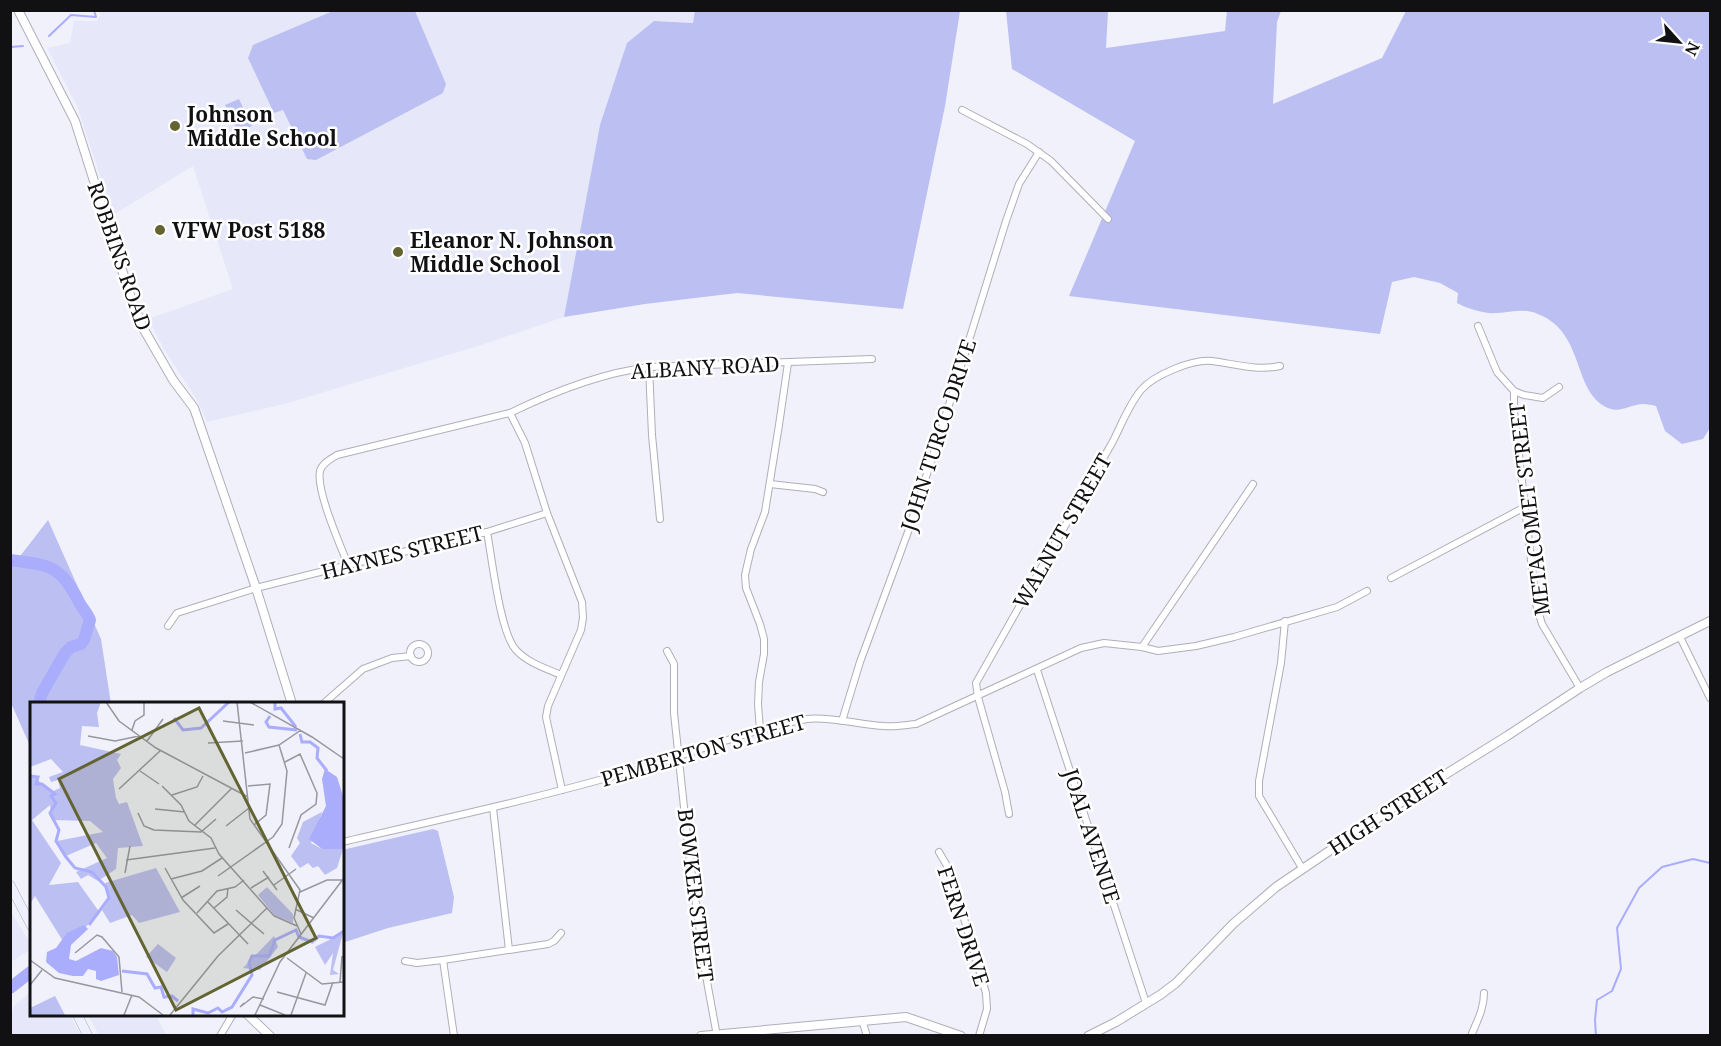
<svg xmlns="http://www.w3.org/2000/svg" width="1721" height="1046" font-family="'Noto Serif',serif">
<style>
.built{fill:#e6e8fa}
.green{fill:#bcbff1}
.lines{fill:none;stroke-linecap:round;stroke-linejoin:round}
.stream{stroke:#aaadfc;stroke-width:2}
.river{stroke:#aaadfc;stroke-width:12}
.minor-casing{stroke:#aeafb9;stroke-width:8}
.tertiary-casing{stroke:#aeafb9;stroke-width:10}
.secondary-casing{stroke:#aeafb9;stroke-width:10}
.minor{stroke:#fff;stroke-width:6}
.tertiary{stroke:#fff;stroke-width:8}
.secondary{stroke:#eff0fe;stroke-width:9}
.poi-dot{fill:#636431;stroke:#fff;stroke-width:2}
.labels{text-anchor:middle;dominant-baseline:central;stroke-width:5;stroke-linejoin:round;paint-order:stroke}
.poi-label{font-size:21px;font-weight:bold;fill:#111114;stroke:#fff;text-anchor:start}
.street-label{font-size:21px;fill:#111114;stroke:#fff}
.inset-river{fill:none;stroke:#aaadfc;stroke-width:3}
.inset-road{fill:none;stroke:#97979f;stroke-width:1.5}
.view{fill:#636431;fill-opacity:0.15;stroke:#636431;stroke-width:3}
.inset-edge{fill:none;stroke:#111114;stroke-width:3}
</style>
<rect width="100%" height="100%" fill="#f0f1fb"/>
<g class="built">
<polygon points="99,11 695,11 693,23 654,21 600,125 564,317 478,346 284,404 207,422 197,400 164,349 148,319 233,289 193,166 113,215 77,106 47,48 70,43 74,21 97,21 101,15"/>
<polygon points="11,912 32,946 31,949 11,962"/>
<polygon points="31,992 32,1014 70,1015 81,1035 11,1035 11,1013 15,1005"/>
<polygon points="88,1015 159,1015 158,1020 166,1035 99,1035"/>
</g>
<g class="green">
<polygon points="695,10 960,11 945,106 903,309 737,293 645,304 564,317 600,125 627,43 654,21 693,23"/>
<polygon points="333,11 415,11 446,84 443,93 316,160 307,159 283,110 274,113 248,58 253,45"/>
<path d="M1006 11H1108L1106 48 1225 31 1227 11H1281L1277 22 1273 104 1382 58 1406 11H1710V428L1703 439 1682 444 1665 431 1656 406C1652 405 1647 404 1643 404 1633 404 1621 412 1611 409 1571 396 1587 333 1538 314 1524 308 1511 312 1497 313 1484 314 1468 309 1457 303L1458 293 1440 283 1414 277 1392 282 1380 334 1069 296 1135 141 1012 69Z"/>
<polygon points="239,99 252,126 238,133 225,105"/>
<polygon points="48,520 101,639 111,704 32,704 31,748 11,703 11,568"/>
<polygon points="433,829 438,831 454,897 452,913 388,928 342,943 342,850"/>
</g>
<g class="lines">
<g class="stream">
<polyline points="49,36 71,15 96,17 94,10"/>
<polyline points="10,47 23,46"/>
<polyline points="1596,1036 1595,1020 1597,1000 1612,991 1621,969 1617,928 1639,888 1662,867 1693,859 1710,863"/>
</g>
<g class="river">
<path d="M10 560C47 565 60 564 78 600 81 607 87 612 90 620L84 640 81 644 71 647 65 653 42 693 39 704"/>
<polyline points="10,988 32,971"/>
</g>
<defs>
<g id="minor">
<polyline points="962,110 1027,144 1051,161 1108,219"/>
<polyline points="1478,326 1497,372 1514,391 1514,411 1536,604 1542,624 1580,688"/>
<polyline points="649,367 652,435 660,519"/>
<polyline points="1514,391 1524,395 1543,398 1559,387"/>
<polyline points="510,413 525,443 547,513 582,602 583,618 581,630 548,706 546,717 562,790"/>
<polyline points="770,484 815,489 823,492"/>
<path d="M487 532C492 558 500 633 516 650 528 663 545 668 561 675"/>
<path d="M348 565C340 544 316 491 320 471 322 463 331 459 337 455L510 413C553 392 601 373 649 367L872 359"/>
<polyline points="1391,578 1525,507"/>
<polyline points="1285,621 1281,663 1259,781 1259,796 1302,868"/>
<polyline points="168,626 177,613 256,588 348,565 487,532 547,513"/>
<polyline points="1680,637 1710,698"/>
<circle cx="419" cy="653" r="9"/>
<polyline points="1142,647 1253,484"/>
<polyline points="667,651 674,664 674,713 689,854 706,976 717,1036"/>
<polyline points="1037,670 1146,1003"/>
<polyline points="323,704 363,669 392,658 411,656"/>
<polyline points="842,721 860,662 908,532 939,437 1006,221 1019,184 1039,152"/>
<polyline points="760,730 758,704 759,682 764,654 764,639 760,624 746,588 745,575 751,549 765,512 779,425 788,363"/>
<polyline points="493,808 509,950"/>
<path d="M1009 814 1005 792 978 697 976 683 1112 443C1121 426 1128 406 1141 390 1154 375 1192 359 1212 361 1235 364 1257 371 1280 366"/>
<path d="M342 842C443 819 543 797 642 768 697 752 751 729 807 719 828 716 862 725 884 726 895 727 905 725 916 724L1081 648 1104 643 1142 647 1158 651 1196 646 1234 637 1337 607 1367 591"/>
<polyline points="939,852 950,871 986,993 987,1009 979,1036"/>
<polyline points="443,960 454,1036"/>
<polyline points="405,961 417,963 443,960 548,944 554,941 561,933"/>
<polyline points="862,1020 867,1036"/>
<polyline points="220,1036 233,1014"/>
<path d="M1471 1036C1477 1021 1484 1009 1484 993"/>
</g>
<g id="tertiary">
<polyline points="18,10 75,121 130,295 143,328 173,380 194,408 256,588 292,704"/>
<polyline points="247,1014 270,1036"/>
<polyline points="701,1036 906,1017 961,1036"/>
<polyline points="1088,1036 1116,1022 1160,995 1176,983 1233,924 1276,887 1406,799 1507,736 1580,688 1607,672 1710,621"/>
</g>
<g id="secondary">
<polyline points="10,885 32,927"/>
<polyline points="77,1014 88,1036"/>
</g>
</defs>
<use href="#minor" class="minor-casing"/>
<use href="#tertiary" class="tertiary-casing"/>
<use href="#secondary" class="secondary-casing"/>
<use href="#minor" class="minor"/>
<use href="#tertiary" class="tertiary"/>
<use href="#secondary" class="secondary"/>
</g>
<g class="poi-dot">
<circle cx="175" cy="126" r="6"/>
<circle cx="160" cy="230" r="6"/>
<circle cx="398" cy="252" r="6"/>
</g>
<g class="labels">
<g class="poi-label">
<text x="187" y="114">Johnson<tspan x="187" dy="24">Middle School</tspan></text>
<text x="172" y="230">VFW Post 5188</text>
<text x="410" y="240">Eleanor N. Johnson<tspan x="410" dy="24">Middle School</tspan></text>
</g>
<g class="street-label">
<text transform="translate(120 256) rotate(71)">ROBBINS ROAD</text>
<text transform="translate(705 367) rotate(-3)">ALBANY ROAD</text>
<text transform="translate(938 435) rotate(-72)">JOHN TURCO DRIVE</text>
<text transform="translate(1529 509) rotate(-97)">METACOMET STREET</text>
<text transform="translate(1062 531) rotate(-60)">WALNUT STREET</text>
<text transform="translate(402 552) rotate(-14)">HAYNES STREET</text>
<text transform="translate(703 750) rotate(-16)">PEMBERTON STREET</text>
<text transform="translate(1388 812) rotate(-33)">HIGH STREET</text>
<text transform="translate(1092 836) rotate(72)">JOAL AVENUE</text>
<text transform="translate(696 895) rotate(83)">BOWKER STREET</text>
<text transform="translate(964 926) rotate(72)">FERN DRIVE</text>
</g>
</g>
<g transform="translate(30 702)">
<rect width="314" height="314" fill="#f0f1fb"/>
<path d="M0 0H71L67 11 69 25 52 24 50 43 91 52 87 58 91 66 83 77 86 96 89 102 97 100 113 144 88 146 86 167 68 179 58 173 51 177 46 170 77 156 66 141 36 154 27 139 73 130 60 119 22 118 20 103 2 118 31 161 19 183 48 180 70 211 36 244 5 194 0 202V71L21 90 30 86 28 78 21 80 19 75 33 70 21 57 0 65ZM292 110 281 141 292 147H313L307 166 295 173 288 164 283 166 278 161 270 166 261 154 270 141 267 136 273 120ZM126 166 150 210 109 221 102 213 80 221 72 208 79 198 75 181ZM237 185 263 212V221L245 214 228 193ZM313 231 303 268 309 272 300 273 303 251 295 263 285 245ZM244 234 248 245 230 268 213 266ZM128 242 146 256 137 270 116 255ZM25 294 35 313H0V306Z" fill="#bcbff1"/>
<path d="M295 67 307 75 313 94V147H292L279 137 296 104 292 77ZM54 223 58 227 41 243 39 257 46 259 71 246 83 249 87 255 89 273 71 279 66 277V269L58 267 53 274H43L29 271 16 260 17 250 26 246 37 231Z" fill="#aaadfc"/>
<path class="inset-river" d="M245 0V7L251 6 266 25M240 14 236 20 239 25 267 28M144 16 153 28 171 26 199 0M270 32 272 40H280L288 46 287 56 297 69M0 74 8 75 6 82H12L25 92 21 94 26 101 20 111 29 128 26 139 36 155 45 166 62 170 76 185 79 196 59 223M92 269 117 272 125 286 131 285 134 295 142 294 148 299M163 313V307L178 311 188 306 192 310 202 305 222 273 219 261 222 254H239L245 238 266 228 269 235 282 240 289 234 303 236 314 229"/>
<path class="inset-road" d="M76 0 89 19 126 46 218 95M207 0 220 117 270 188 264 216 271 232M220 0 282 35 314 57M193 19 224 23M102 28 105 19 114 13V0M58 34 85 39 109 34M117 39 133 17M178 41 213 39M215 51 249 43 271 28M255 60 270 52 287 91 286 102 271 113 259 146M110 69 129 82M132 84 151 103 159 119 181 136 189 152 244 214 267 224M218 84 240 82 236 113 224 123M89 87 130 49M142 93 167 85 173 74M125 107 155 110M108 111 114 124 124 128 171 130 186 117M165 123 202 86M196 124 219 106M96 158 185 146M135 166 153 198 184 231 198 222M233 169 247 188M95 171 100 144M188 174 243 135 252 122 257 69 249 43M141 177 172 169 192 156M244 183 266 167M221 186 239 175M270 190 297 178H312M151 196 170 184M177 199 218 242M184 206 197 195 198 186M265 207 284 216M206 208 234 232M167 211 187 189 205 185 214 178M45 251 67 233 72 235 89 255 92 290M257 256 292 282 314 280M0 258 25 276 109 295 133 313M310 280 312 254M0 283 12 268M247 290 295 303 303 280M214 301 210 305 223 295 234 297M230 303 255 313M94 313 102 293M140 313 188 254 237 206M225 313 250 260 314 176M261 313 276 271"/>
<path class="view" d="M169 6 286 236 146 308 29 77Z"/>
<rect width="314" height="314" class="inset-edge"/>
</g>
<rect width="1721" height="1046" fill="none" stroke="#111114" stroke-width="24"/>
<g transform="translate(1679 42) rotate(117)" stroke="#ffffff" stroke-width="4.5" paint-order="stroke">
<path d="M0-4.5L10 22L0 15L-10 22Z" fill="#111114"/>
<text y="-9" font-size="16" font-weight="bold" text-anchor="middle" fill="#111114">N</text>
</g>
</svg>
